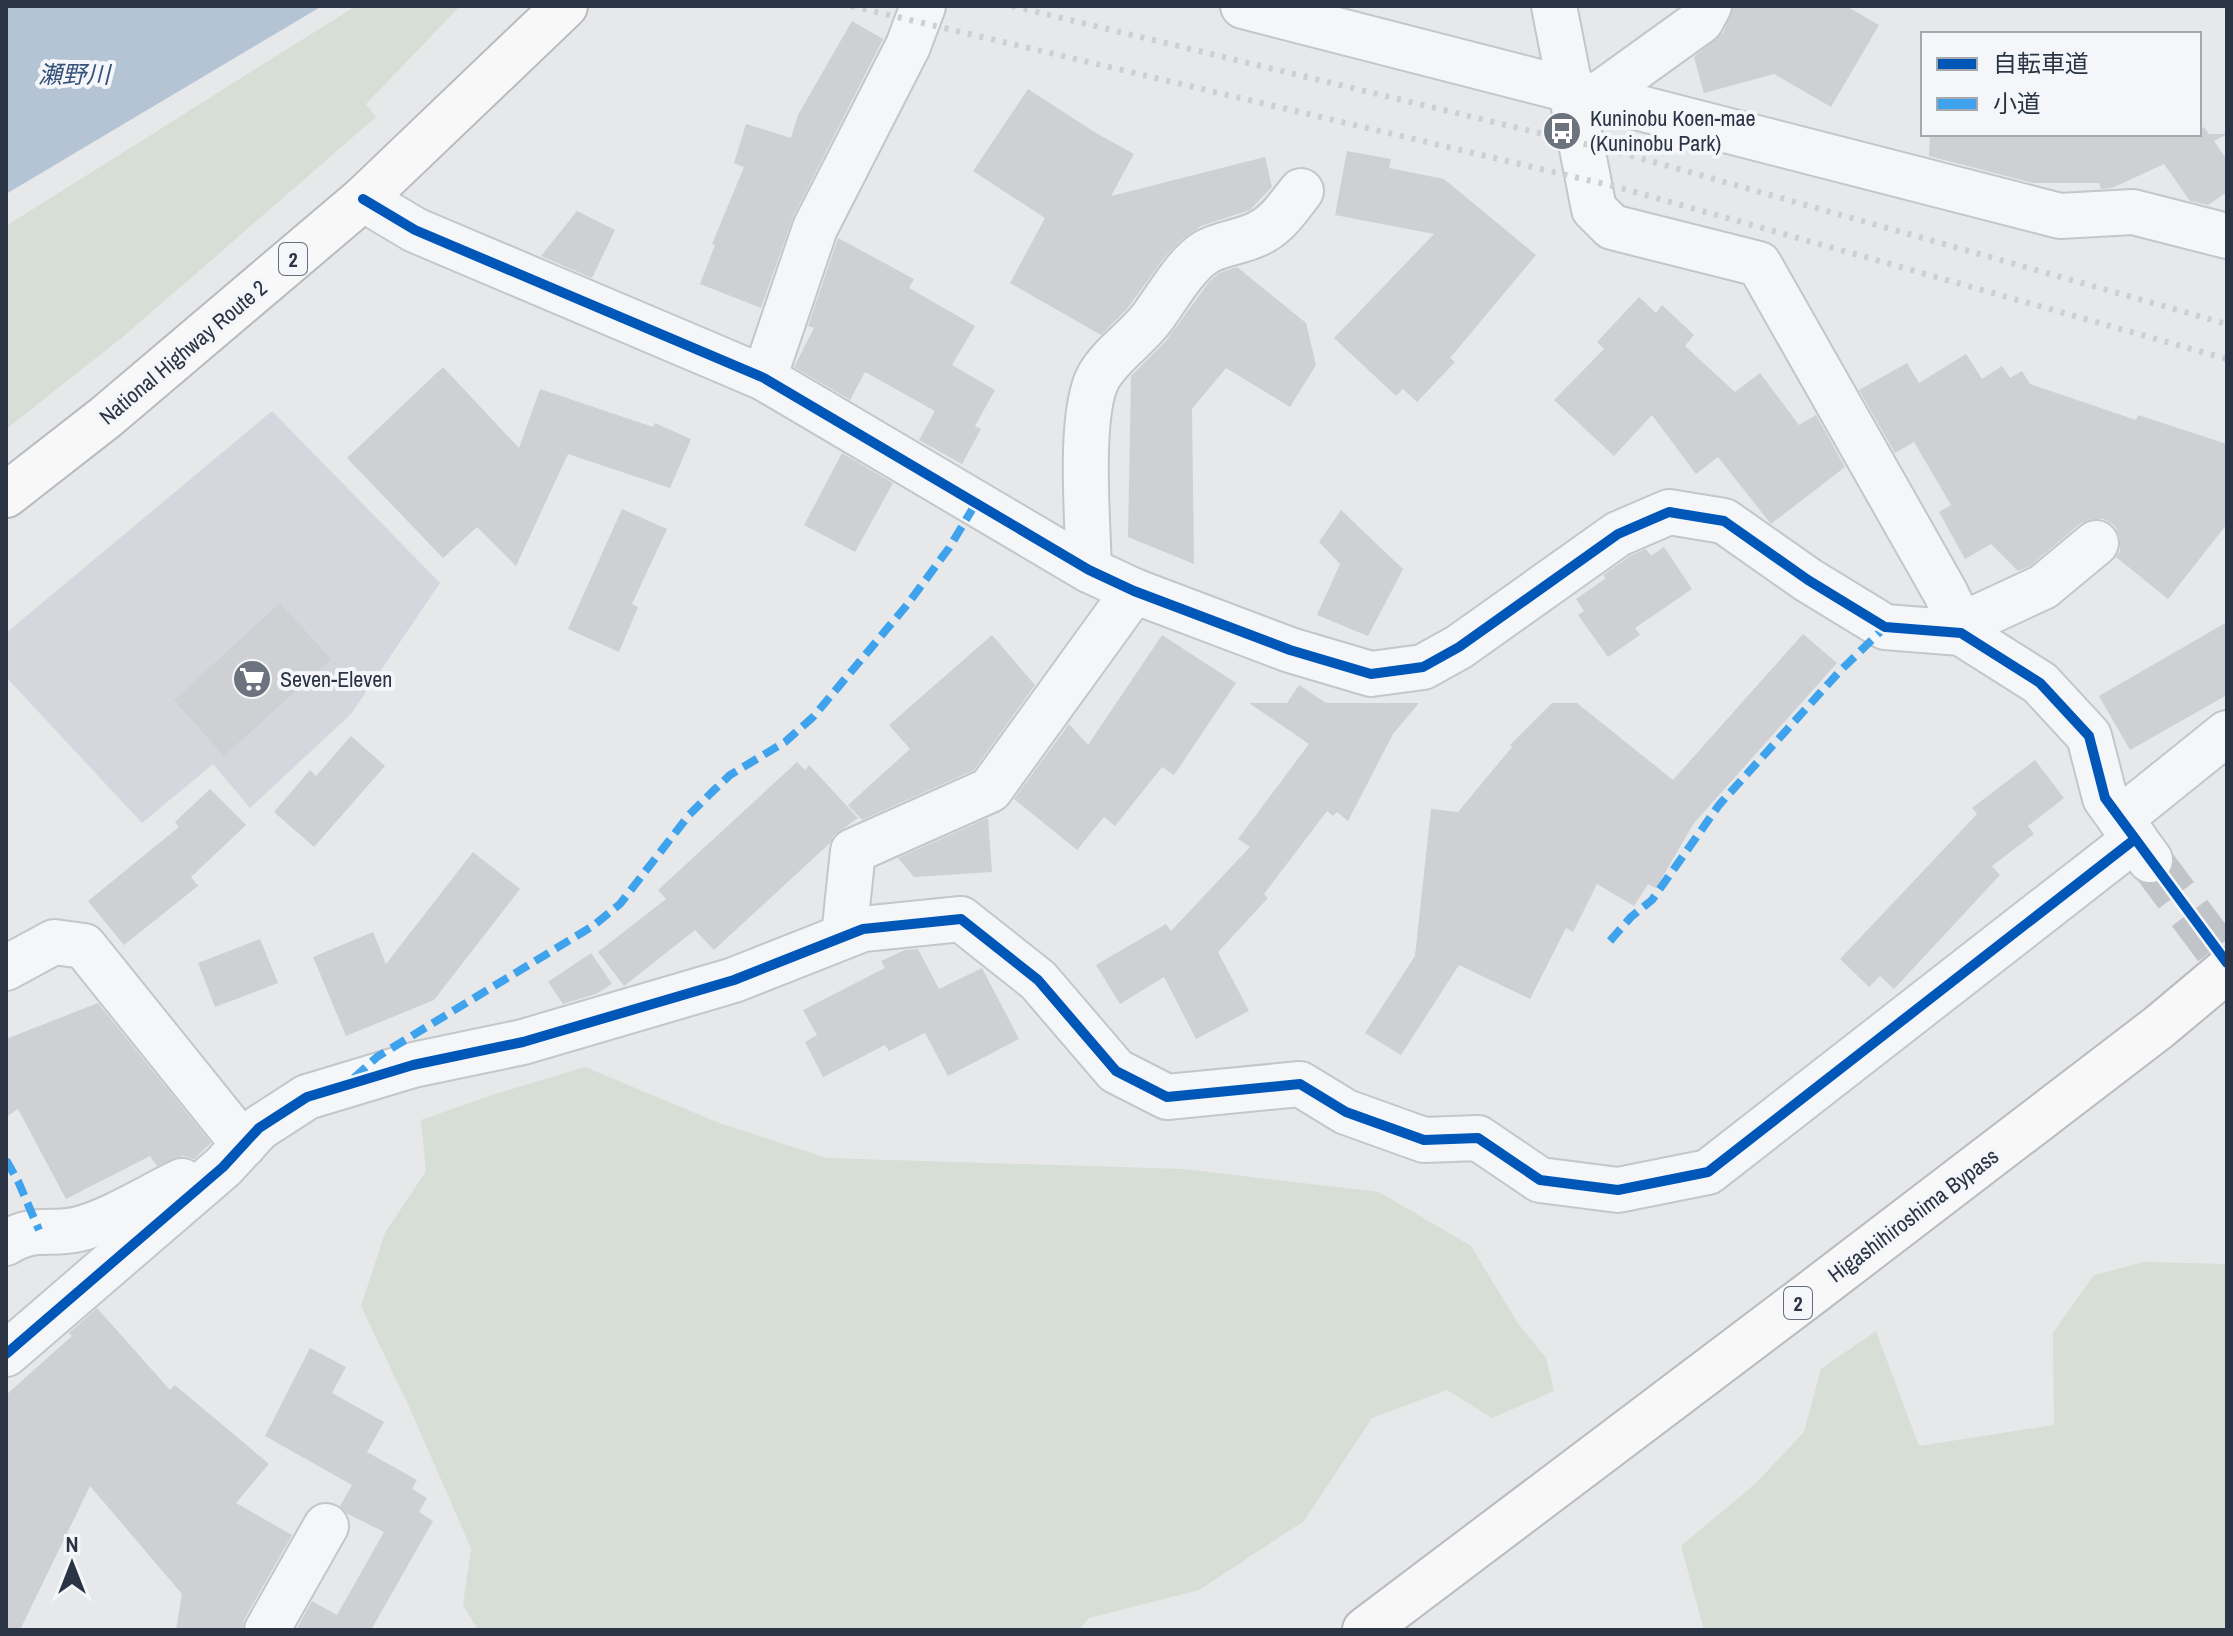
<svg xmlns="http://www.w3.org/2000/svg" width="2233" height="1636" font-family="'Archivo Narrow','Noto Sans JP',sans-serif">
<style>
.built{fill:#d4d7dd}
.green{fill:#d6ded6}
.water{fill:#b4c4d5}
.building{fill:#ced0d3}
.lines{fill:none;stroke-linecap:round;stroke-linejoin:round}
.minor-tunnel{stroke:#c1c4c9;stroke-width:44;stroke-dasharray:44 22;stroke-linecap:butt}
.minor-casing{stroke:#c4c6c8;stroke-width:48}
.highway-casing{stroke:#b8bbbf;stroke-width:48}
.minor{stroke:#f5f6f7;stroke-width:44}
.highway{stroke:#f8f8f8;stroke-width:44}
.rail{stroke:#cecfd2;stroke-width:6;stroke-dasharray:4 8;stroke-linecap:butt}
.quiet{stroke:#3ea3ec;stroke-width:8;stroke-dasharray:16 8;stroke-linecap:butt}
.cycleway-casing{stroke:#f4f6f9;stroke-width:15}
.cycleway{stroke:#0057b8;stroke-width:10}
.labels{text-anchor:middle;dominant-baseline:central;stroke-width:8;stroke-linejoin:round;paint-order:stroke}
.shield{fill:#f4f6f9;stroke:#676e7b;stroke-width:2}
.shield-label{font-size:20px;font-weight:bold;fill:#2b3445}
.poi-label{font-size:22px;fill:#2b3445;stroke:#f4f6f9;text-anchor:start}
.street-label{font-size:22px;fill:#2b3445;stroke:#f4f6f9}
.water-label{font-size:24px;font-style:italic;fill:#34527a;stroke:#f4f6f9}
</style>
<rect width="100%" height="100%" fill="#e6e8ea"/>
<polygon class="built" points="272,411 440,583 351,714 250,808 213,764 142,823 6,677 6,633"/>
<g class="green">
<polygon points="356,6 460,6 366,104 376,117 124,336 6,429 6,226"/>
<polygon points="585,1067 719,1123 827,1158 1183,1169 1379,1192 1471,1246 1517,1322 1546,1358 1554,1391 1492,1418 1447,1390 1372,1418 1304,1521 1199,1590 1089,1618 1079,1630 478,1630 463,1605 471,1548 411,1411 361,1306 385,1233 426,1171 421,1120 492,1095"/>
<polygon points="2144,1262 2227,1264 2227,1630 1704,1630 1681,1546 1756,1483 1804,1432 1821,1369 1876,1331 1919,1446 2054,1425 2053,1333 2094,1275"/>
</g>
<polygon class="water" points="6,6 322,6 6,194"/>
<g class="building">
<polygon points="1734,6 1846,6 1879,25 1831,107 1774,74 1704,93 1694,57 1723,33"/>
<polygon points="852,21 883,39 793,217 761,308 700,284 715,245 712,244 744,167 734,163 746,124 791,138 798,115"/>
<polygon points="1028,89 1096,133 1134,154 1111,196 1265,157 1272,187 1250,210 1201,226 1181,240 1164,258 1127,309 1101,335 1010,283 1045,218 973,171"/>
<polygon points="2204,127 2209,134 2227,134 2214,141 2227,160 2227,192 2208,205 2190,201 2164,164 2112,188 2101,189 2099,183 2033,183 1929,156 1930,134 2199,134 2199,131"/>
<polygon points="1347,151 1391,159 1389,168 1444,179 1536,255 1450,358 1455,362 1417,402 1403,389 1396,396 1334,338 1434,234 1335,215"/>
<polygon points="577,211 615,230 592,278 541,256"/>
<polygon points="838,238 914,279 909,288 975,326 952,365 995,390 975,426 981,429 962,464 919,440 935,411 865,372 850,400 794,367 814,328 808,326"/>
<polygon points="1237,267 1306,323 1316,365 1290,407 1226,368 1192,409 1194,564 1128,537 1131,376 1165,342 1209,282 1219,273"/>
<polygon points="1639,297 1656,313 1662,305 1694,335 1685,346 1735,392 1760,373 1799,425 1816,415 1845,467 1771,524 1718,457 1696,474 1652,415 1614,456 1554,400 1604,349 1597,342"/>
<polygon points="1966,354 1982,379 2002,366 2010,378 2022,371 2030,384 2136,420 2138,415 2227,444 2227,524 2168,599 2116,557 2120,551 2120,538 2115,526 2104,519 2091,519 2081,523 2030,566 2018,571 1991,544 1965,559 1939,512 1951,505 1914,442 1895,453 1859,390 1907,363 1919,383"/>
<polygon points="443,367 519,448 540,389 653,427 655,423 691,439 670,488 568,454 516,566 477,527 443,558 347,458"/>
<polygon points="842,453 893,483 855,552 804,525"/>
<polygon points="622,509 667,529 632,604 638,607 619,652 568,629"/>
<polygon points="1341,510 1403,569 1368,636 1317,615 1340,564 1319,542"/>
<polygon points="1664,547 1692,589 1635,628 1640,635 1608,657 1578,615 1584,611 1576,599 1606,578 1603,575 1630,556 1646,549 1651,556"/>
<polygon points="280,603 331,659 224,756 174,700"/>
<polygon points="2227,622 2227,695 2130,750 2099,696"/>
<polygon points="1803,634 1837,663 1694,823 1656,888 1648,884 1634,906 1597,884 1573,932 1566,928 1530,999 1459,965 1401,1055 1365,1033 1415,956 1431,809 1458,812 1512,747 1510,745 1552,703 1577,703 1673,780"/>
<polygon points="992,635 1035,685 974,770 862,820 848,805 910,749 889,725"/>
<polygon points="1162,635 1236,683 1174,775 1162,767 1115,826 1104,817 1077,850 1014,799 1069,724 1088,745"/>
<polygon points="1299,685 1326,703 1419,703 1393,734 1348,821 1337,812 1333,816 1327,811 1264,894 1268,898 1218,952 1249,1011 1196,1039 1164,977 1120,1004 1096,965 1166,924 1171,931 1250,847 1238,839 1309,744 1249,703 1287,703"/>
<polygon points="351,736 385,766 314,847 274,812 310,770 316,776"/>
<polygon points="2035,760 2064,798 2028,826 2034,834 1992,866 2000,875 1894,989 1880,976 1869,987 1840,959 1977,814 1972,808"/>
<polygon points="797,762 805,770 809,765 858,818 833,836 830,843 714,950 695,930 624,986 598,952 666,899 658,890"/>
<polygon points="210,789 246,825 191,877 198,886 124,945 88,901 179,827 175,822"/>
<polygon points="988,818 992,872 914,877 898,858"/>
<polygon points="473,852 520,889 434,1000 346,1036 313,957 373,932 386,964"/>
<polygon points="260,939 278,983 215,1007 198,963"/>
<polygon points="918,949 939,989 982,968 1019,1039 948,1076 925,1033 889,1051 885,1045 823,1077 805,1042 817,1035 803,1010 885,968 881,961 905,950"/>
<polygon points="591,953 612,984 596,994 563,1004 548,982"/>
<polygon points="98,1003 211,1143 194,1159 183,1156 157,1166 150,1156 66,1199 18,1109 6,1117 6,1039"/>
<polygon points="97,1308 170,1390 175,1385 269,1464 236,1503 292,1535 245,1618 242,1630 176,1630 182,1594 90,1486 20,1630 6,1630 6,1395 72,1336 69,1333"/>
<polygon points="310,1348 346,1367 332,1393 384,1422 367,1452 417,1480 412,1489 427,1498 419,1512 433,1521 371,1630 296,1630 312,1601 337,1615 384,1532 348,1514 340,1506 352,1485 265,1436"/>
</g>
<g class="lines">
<polyline class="minor-tunnel" points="2150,860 2227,963"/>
<defs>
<g id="minor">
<polyline points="1243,6 2060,216 2133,212 2227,236"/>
<polyline points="1554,6 1594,209 1612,227 1759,264 1945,592 1961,625 1961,633"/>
<polyline points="1594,98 1701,21 1709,6"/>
<polyline points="363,199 415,230 764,378 1089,570 1134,591 1290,650 1371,674 1423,667 1459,647 1618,534 1669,512 1724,521 1808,580 1885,627 1961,633 2040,683 2089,736 2105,798 2150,860"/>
<polyline points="764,378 815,228 908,46 923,6"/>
<path d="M1089 570C1088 526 1078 412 1099 376 1112 354 1136 339 1152 318 1167 298 1185 265 1206 252 1223 242 1246 242 1263 231 1279 222 1290 205 1301 191"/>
<polyline points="1961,625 2043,587 2096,543"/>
<polyline points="2120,819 2227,733"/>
<polyline points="844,936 853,851 990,790 1134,591"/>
<polyline points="6,968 54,942 84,946 244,1145"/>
<path d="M6 1243C34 1225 51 1236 79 1229 113 1220 150 1196 182 1181"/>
<polyline points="6,1354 223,1167 259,1128 307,1097 413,1065 523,1042 734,980 863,929 961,919 1038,980 1116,1071 1167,1097 1300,1084 1346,1112 1424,1140 1478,1138 1540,1180 1618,1190 1708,1172 2135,839"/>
<polyline points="267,1630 326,1526"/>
</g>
<g id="highway">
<polyline points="6,495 106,417 363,199 565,6"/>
<polyline points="1365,1630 1814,1291 2159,1027 2227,970"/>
</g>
</defs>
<use href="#minor" class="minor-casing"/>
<use href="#highway" class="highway-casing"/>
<use href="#minor" class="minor"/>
<use href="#highway" class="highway"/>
<g class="rail">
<polyline points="851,6 1617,187 2227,359"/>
<polyline points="1012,6 1622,153 2227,324"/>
</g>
<g class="quiet">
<polyline points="1610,941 1631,917 1652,900 1719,805 1839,672 1885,627"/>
<polyline points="354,1078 377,1057 593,926 620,904 689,815 711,793 730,775 785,742 813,717 907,605 949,548 976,503"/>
<polyline points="6,1160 18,1181 39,1230"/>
</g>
<defs>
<g id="cycleway">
<polyline points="363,199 415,230 764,378 1089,570 1134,591 1290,650 1371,674 1423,667 1459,647 1618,534 1669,512 1724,521 1808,580 1885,627 1961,633 2040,683 2089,736 2105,798 2227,963"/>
<polyline points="6,1354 223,1167 259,1128 307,1097 413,1065 523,1042 734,980 863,929 961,919 1038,980 1116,1071 1167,1097 1300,1084 1346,1112 1424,1140 1478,1138 1540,1180 1618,1190 1708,1172 2135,839"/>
</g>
</defs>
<use href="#cycleway" class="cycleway-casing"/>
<use href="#cycleway" class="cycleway"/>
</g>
<defs>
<symbol id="bus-disc" viewBox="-11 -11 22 22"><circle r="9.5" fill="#6c737f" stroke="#f4f6f9"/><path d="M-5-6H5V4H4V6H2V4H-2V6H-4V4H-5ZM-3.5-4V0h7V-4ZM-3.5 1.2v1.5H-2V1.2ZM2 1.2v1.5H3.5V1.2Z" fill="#fff"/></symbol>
<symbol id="supermarket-disc" viewBox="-11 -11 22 22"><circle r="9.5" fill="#6c737f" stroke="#f4f6f9"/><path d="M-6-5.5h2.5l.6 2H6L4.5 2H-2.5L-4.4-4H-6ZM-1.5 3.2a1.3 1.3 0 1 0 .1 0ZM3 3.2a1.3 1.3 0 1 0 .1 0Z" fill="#fff"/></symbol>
</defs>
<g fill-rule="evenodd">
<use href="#bus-disc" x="1540" y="109" width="44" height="44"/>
<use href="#supermarket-disc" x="230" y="657" width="44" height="44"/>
</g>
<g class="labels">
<g class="shield">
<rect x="279" y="243" width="28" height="32" rx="6"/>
<rect x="1784" y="1287" width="28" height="32" rx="6"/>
</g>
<g class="shield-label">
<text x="293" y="259">2</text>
<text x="1798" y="1303">2</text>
</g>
<g class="poi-label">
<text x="1590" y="118">Kuninobu Koen-mae<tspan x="1590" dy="25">(Kuninobu Park)</tspan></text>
<text x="280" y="679">Seven-Eleven</text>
</g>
<g class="street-label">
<text transform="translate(183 352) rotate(-40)">National Highway Route 2</text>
<text transform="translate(1913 1215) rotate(-37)">Higashihiroshima Bypass</text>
</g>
<g class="water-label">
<text x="74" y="74">瀬野川</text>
</g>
</g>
<rect width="2233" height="1636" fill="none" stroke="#2b3445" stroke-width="16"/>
<rect x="1921" y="32" width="280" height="104" fill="#f4f6f9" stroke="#a4a8b1" stroke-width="2"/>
<rect x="1937" y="58" width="40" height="12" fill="#0057b8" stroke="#a4a8b1" stroke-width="2"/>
<text x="1993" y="72" font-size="24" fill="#2b3445">自転車道</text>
<rect x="1937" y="98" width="40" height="12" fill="#3ea3ec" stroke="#a4a8b1" stroke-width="2"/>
<text x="1993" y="112" font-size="24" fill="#2b3445">小道</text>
<g transform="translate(72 1564)" stroke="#f4f6f9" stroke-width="6" paint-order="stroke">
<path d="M0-6L14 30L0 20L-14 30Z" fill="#2b3445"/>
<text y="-12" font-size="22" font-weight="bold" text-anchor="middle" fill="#2b3445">N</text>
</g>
</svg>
